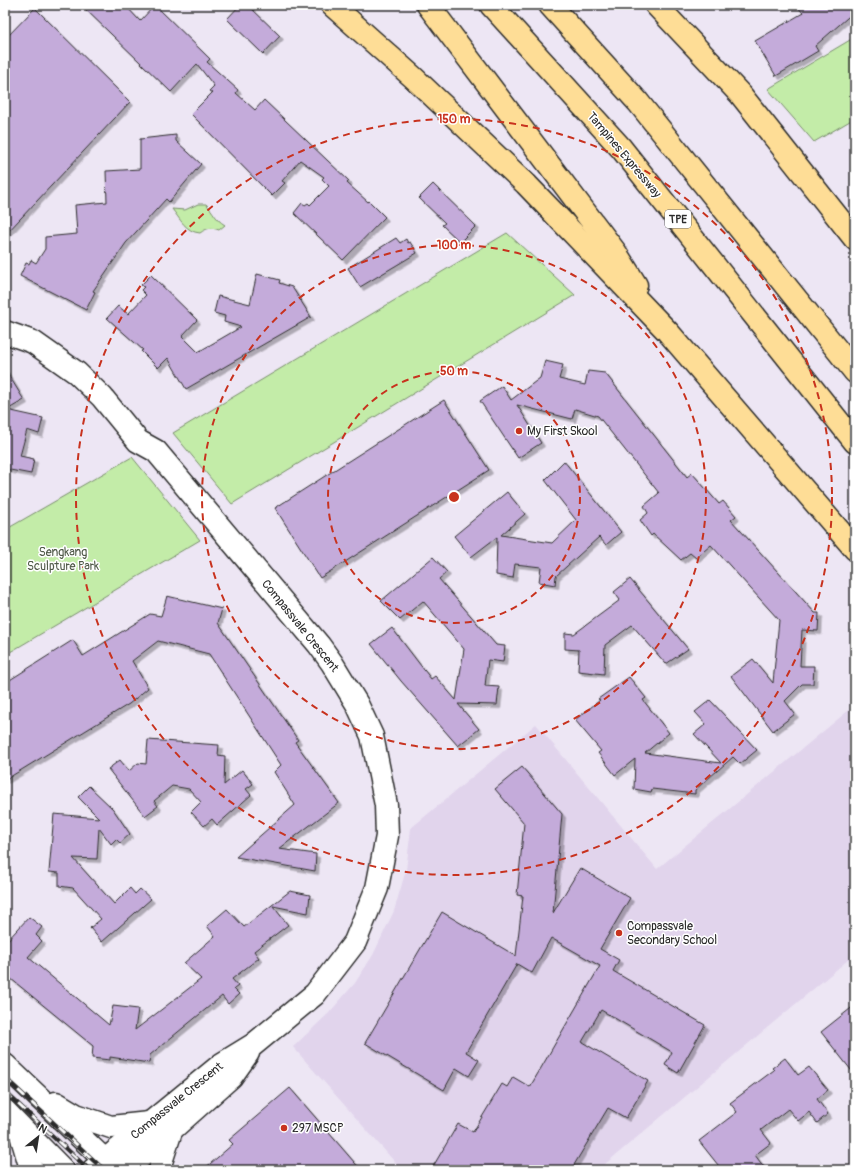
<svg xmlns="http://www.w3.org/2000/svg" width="860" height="1175" font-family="Pangolin,sans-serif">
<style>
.built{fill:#e1d4ec}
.green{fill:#c3eca8;stroke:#778c6a}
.building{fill:#c4abda;stroke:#2b2b2b;filter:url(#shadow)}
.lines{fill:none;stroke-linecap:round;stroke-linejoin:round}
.minor-casing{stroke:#2b2b2b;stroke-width:25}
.highway-casing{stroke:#2b2b2b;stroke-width:25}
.minor{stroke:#fff;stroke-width:22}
.highway{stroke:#fedd96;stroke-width:22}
.rail-casing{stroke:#2b2b2b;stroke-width:4.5}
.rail{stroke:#fff;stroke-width:3;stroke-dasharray:9;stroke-linecap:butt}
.ring{fill:none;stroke:#c8321e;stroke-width:2;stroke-dasharray:7 5}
.poi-dot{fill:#c8321e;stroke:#fff;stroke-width:1.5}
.labels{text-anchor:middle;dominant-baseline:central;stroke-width:3;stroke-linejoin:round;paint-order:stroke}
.shield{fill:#fff;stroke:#6b6b6b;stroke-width:1}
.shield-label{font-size:11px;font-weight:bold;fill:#2b2b2b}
.street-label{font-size:12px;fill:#2b2b2b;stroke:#fff}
.poi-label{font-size:12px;fill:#2b2b2b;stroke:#fff;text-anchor:start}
.park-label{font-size:12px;fill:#515b4a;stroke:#fff}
.centre{fill:#c8321e;stroke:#fff;stroke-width:2}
.ring-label{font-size:12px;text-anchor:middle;font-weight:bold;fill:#c8321e;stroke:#fff;stroke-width:3;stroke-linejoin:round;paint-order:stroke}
</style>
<defs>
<filter id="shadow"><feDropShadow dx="3.5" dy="3.5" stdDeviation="0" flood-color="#0004"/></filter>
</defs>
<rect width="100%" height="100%" fill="#ede6f4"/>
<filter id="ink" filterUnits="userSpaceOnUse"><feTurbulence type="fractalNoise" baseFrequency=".025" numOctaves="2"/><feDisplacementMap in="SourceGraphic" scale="8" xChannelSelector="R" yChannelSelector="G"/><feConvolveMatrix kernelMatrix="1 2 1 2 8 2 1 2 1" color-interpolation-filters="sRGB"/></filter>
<g filter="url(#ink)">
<polygon class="built" points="855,705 855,954 598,1170 402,1170 293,1047 329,1013 355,983 373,955 394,911 406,870 411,828 536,724 657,869"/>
<g class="green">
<polygon points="855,37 855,118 814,142 768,89"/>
<path d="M198 204H206C214 212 215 219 225 225L219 230C211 227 207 228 200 233 186 232 180 219 172 209L185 210Z"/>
<polygon points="507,233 575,295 232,504 173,433"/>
<polygon points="132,457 200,540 5,655 5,530"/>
</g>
<g class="building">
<polygon points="81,5 125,5 140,21 155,5 210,59 207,62 238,90 236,93 255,110 264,100 349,181 347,183 368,202 369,201 385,217 343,260 294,213 302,203 305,205 308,203 310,205 329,186 322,179 324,177 300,160 282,181 285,183 272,196 191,114 212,93 209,91 214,86 197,64 171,92"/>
<polygon points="240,5 248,5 280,36 263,54 227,19"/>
<polygon points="796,5 855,5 855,11 815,46 818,51 776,76 755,41 803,13"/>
<polygon points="35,8 130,102 5,235 5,39"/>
<polygon points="176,135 176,141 201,164 169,202 166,199 126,243 93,291 95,292 86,310 20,276 26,263 29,264 31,260 36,263 45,249 45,237 77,234 75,205 107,202 106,171 140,169 140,139"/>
<polygon points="433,184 476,226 460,242 442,225 445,223 419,198"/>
<polygon points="396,238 400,243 406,239 408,243 410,242 417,253 360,287 348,268"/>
<polygon points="257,274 280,280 279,283 292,287 311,317 186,389 168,358 158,368 141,351 143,350 107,318 118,306 128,314 146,295 141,290 144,287 141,285 151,275 197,320 182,336 198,352 241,327 224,322 225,316 214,313 218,296 250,304"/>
<polygon points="545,361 563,365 559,379 585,385 588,371 605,373 687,477 692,473 719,504 723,501 736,516 731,520 815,613 819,613 818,631 802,630 800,666 814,666 813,684 802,684 785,701 795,714 773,731 731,676 753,659 773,683 779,620 711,545 696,558 690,553 681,560 653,534 651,536 640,520 648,513 644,506 659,493 598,416 575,409 572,419 517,405 541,443 518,458 480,401 502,386 511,400 540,378"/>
<polygon points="5,369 24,400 7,410 43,418 39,434 27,430 20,456 34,459 31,474 5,469"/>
<polygon points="444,400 489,470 320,578 275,508"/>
<polygon points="564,461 621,532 606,545 599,537 556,576 555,585 539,582 541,567 515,564 513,578 496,575 497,537 471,557 454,536 507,492 525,514 501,535 552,543 576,520 545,480"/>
<polygon points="433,557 447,572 439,579 496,645 505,646 503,662 488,660 485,686 499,687 497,705 458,704 479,729 458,746 401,681 371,644 392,628 431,679 435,676 456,700 464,649 423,601 400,620 381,601"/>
<polygon points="630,579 688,649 666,664 632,625 605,645 604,674 578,671 579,650 565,649 565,633 574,634 620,600 614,592"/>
<polygon points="167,596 222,609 218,623 298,740 295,742 339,803 279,849 316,854 315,871 236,857 295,805 274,772 281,765 209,654 158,641 132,661 148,688 129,704 5,780 5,683 73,640 83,656 150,614 161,616"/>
<polygon points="629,677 646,698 643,700 669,733 645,753 721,763 694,734 706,724 695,712 710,700 757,750 740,764 733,757 695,790 695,794 652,789 651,792 634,789 635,759 615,775 598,753 601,751 575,720 600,700 598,699"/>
<polygon points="148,740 219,745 218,755 225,756 224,785 242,770 253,784 246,789 251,795 217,825 212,819 204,826 191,812 201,802 189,789 172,786 154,801 158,806 145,816 108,769 120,760 129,771 138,763 146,764"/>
<polygon points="522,767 562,814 553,913 580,868 630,898 600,949 619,960 613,971 705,1025 678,1073 665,1065 672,1052 601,1010 582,1042 648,1081 626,1118 608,1108 571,1170 431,1170 458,1124 473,1132 502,1084 507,1087 513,1077 530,1087 600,966 551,938 532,973 517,964 466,1052 479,1060 469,1076 456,1068 444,1090 365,1043 442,912 516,956 523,896 517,895 524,823 495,789"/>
<polygon points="89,786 113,809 130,834 120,843 116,839 111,844 99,828 97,859 73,858 114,904 130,888 135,894 140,889 151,899 102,942 90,928 101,919 73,888 59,886 59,873 49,872 54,814 99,818 78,797"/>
<polygon points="290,891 310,895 308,913 273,906 288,925 254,951 259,958 232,979 238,986 234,989 239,994 228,1004 222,996 150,1055 149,1063 110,1057 110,1060 92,1058 93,1046 5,974 5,943 29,917 42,927 36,935 42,941 28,957 109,1025 113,1006 138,1009 135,1030 201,979 184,963 215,936 207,926 227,909 244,927"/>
<polygon points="855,1005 855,1075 821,1032"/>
<polygon points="785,1058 798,1075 809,1067 828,1090 817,1099 828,1114 817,1123 809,1112 798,1121 788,1109 761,1130 771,1143 755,1155 766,1170 722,1170 699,1141 737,1112 730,1103 774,1070 772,1068"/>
<polygon points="290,1088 361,1170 203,1170 233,1144 229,1140"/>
</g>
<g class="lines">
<defs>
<g id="minor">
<polyline points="5,332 33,342 77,373 102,397 138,441 156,451 319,645 332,663 357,704 372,736 386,805 387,836 377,888 355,942 315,994 253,1045 222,1064 93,1170"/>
<polyline points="5,1065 115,1170"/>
<polyline points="56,1103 76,1115 111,1127 149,1123"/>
<polyline points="5,1111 63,1170"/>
<polyline points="19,1128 30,1165 30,1170"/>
<polyline points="126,1170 231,1077 248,1053"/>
<polyline points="161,1170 161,1162 172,1128"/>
</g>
<g id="highway">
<polyline points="332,5 414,78 526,184 668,332 855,549"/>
<polyline points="428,5 616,253 636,285"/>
<polyline points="491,5 621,148 855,442"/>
<polyline points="550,5 638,102 855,372"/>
<polyline points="656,5 741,95 855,239"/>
</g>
</defs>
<use href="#minor" class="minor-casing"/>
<use href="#highway" class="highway-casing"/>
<use href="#minor" class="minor"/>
<use href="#highway" class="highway"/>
<defs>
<g id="rail">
<polyline points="5,1078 104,1170"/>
<polyline points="5,1092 89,1170"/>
</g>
</defs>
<use href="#rail" class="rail-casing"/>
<use href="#rail" class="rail"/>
</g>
</g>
<g class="ring">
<circle cx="454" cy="497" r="126"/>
<circle cx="454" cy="497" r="252"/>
<circle cx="454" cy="497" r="378"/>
</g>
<g class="poi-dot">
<circle cx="519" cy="431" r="4"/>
<circle cx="619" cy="933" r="4"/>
<circle cx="284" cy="1128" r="4"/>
</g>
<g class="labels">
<rect class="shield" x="665" y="210" width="26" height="18" rx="3"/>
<g class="shield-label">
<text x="678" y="219">TPE</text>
</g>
<g class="street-label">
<text transform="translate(624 155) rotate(50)">Tampines Expressway</text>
<text transform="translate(300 626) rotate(51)">Compassvale Crescent</text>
<text transform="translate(177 1101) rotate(-39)">Compassvale Crescent</text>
</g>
<g class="poi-label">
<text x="527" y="431">My First Skool</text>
<text x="627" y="926">Compassvale<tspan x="627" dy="14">Secondary School</tspan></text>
<text x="292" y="1128">297 MSCP</text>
</g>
<g class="park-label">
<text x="63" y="552">Sengkang<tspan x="63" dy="14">Sculpture Park</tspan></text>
</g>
</g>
<circle cx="454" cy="497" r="6" class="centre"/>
<g class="ring-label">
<text x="454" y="123">150 m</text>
<text x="454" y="249">100 m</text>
<text x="454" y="375">50 m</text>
</g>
<rect width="860" height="1175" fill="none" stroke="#fff" stroke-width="20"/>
<rect x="10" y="10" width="840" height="1155" fill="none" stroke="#2b2b2b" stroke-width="1.5" filter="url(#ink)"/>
<g transform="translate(38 1137) rotate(30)" stroke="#ffffff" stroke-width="3" paint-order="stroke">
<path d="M0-3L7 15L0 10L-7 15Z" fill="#2b2b2b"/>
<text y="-6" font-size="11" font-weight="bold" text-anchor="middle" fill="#2b2b2b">N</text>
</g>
</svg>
